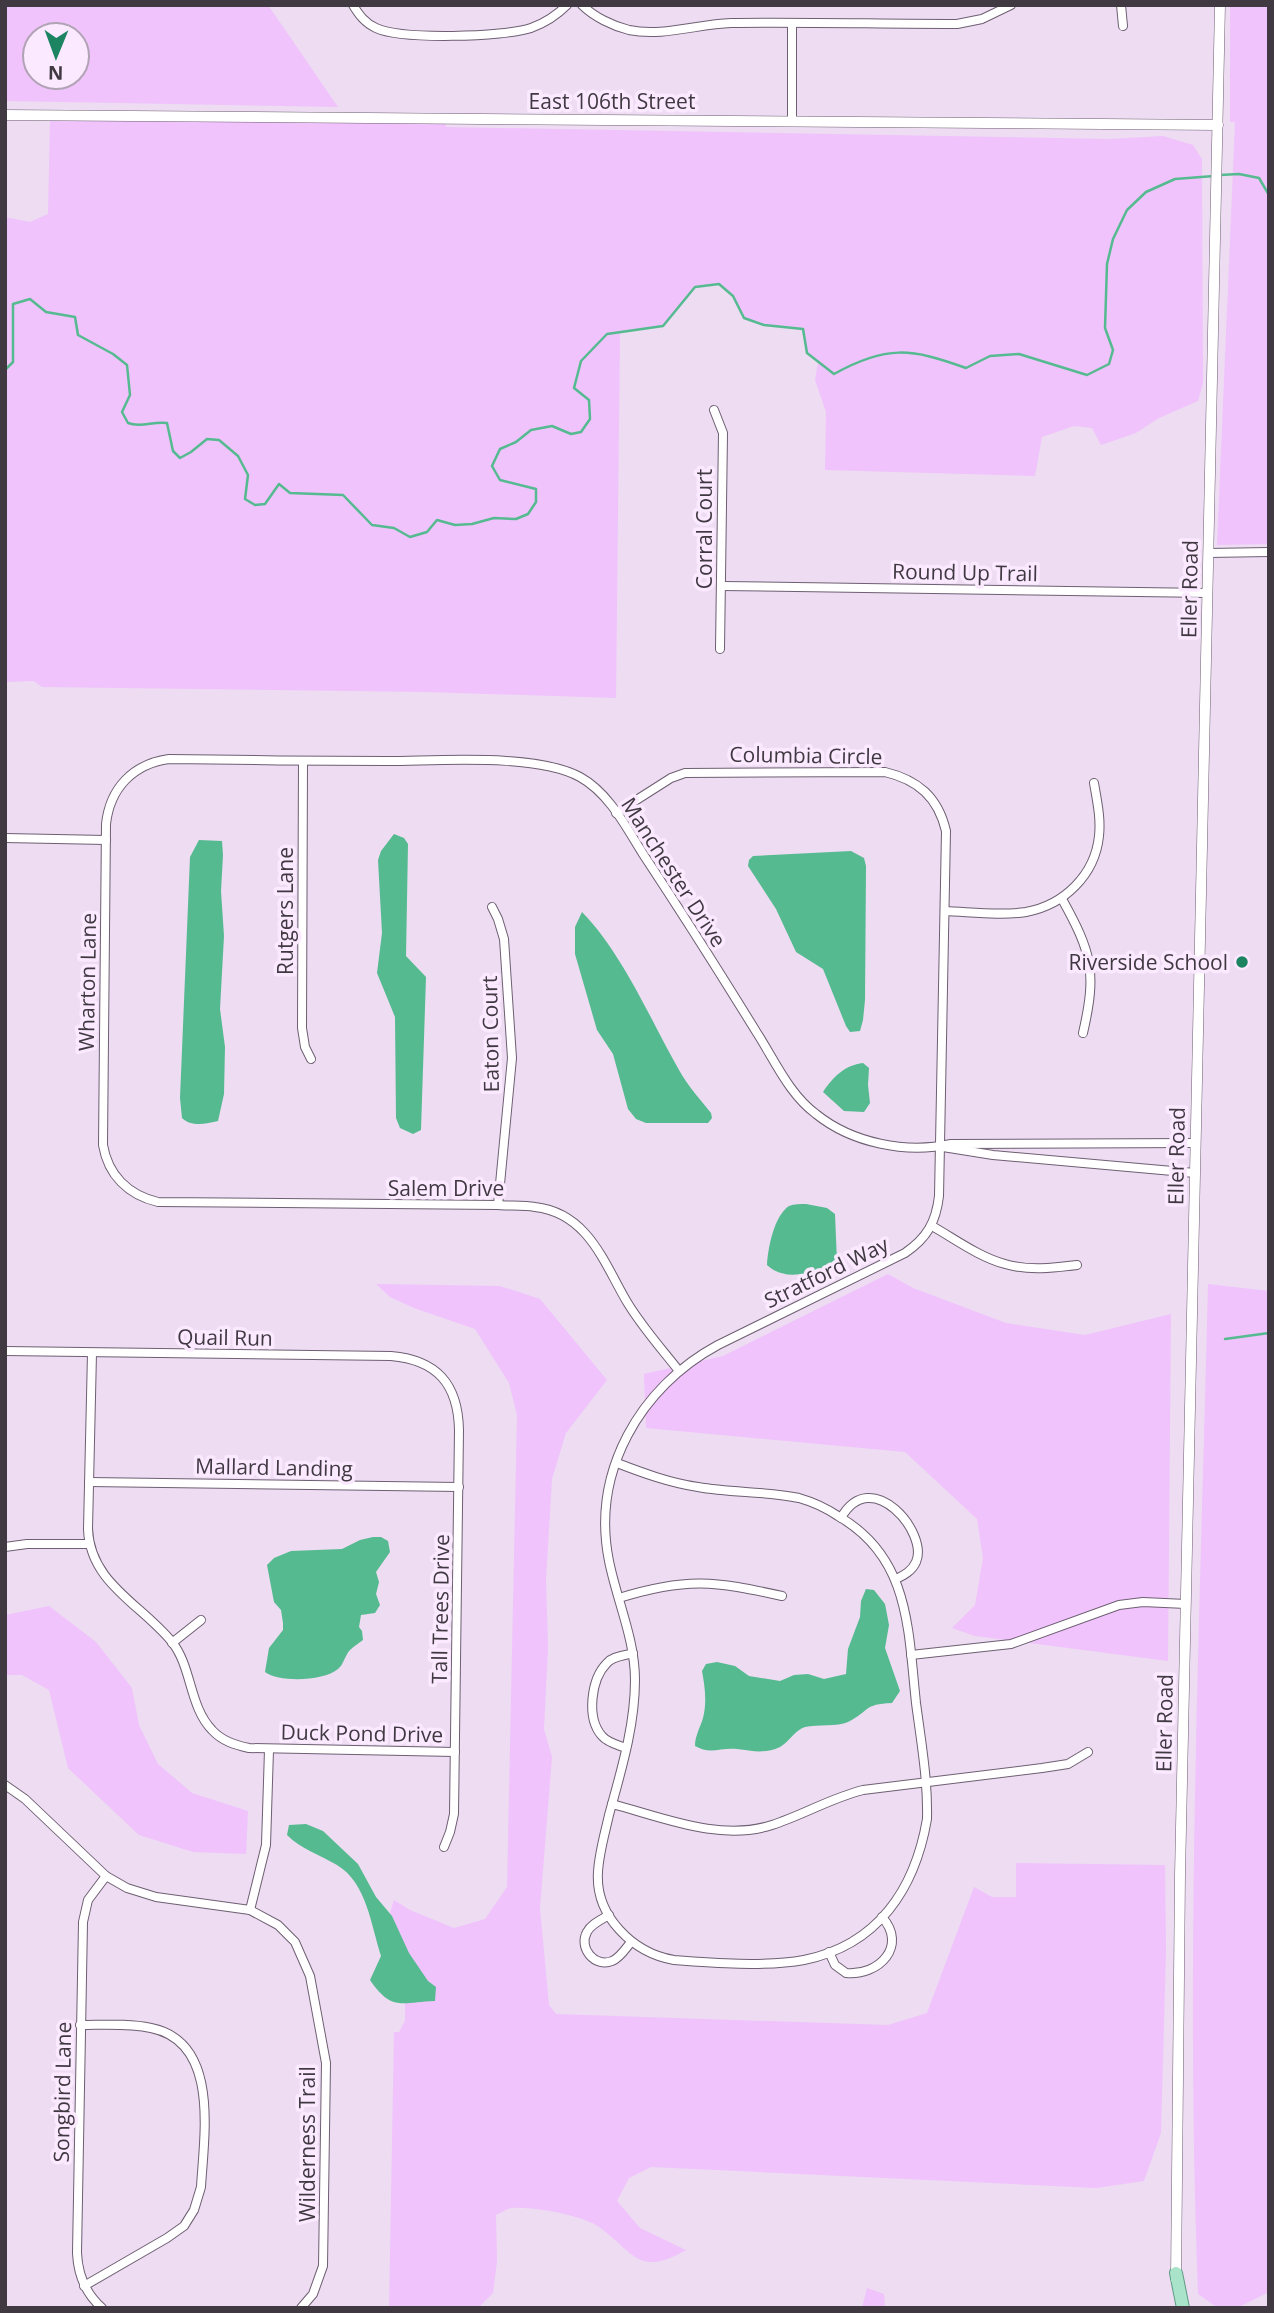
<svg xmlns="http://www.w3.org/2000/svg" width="1274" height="2313" font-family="'Open Sans',sans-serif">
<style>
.green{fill:#f0c3fc;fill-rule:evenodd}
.water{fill:#55ba90}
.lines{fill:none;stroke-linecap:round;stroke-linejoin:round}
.stream{stroke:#55ba90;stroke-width:2.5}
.minor-casing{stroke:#6e5f72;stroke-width:10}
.tertiary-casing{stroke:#6e5f72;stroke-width:11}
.primary-casing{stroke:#5e9b83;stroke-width:14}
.minor{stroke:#fff;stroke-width:8}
.tertiary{stroke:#fff;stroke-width:10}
.primary{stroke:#a8e3ca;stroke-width:12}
.poi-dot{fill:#1c8460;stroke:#fbe9ff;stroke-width:2.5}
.labels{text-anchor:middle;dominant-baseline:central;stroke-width:7;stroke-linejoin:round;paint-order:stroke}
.street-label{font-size:21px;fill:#403942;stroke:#fbe9ff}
.poi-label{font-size:21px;fill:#403942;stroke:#fbe9ff;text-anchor:end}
</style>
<rect width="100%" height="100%" fill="#eddcf2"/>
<g class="green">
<path d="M5 5H268L338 107 5 101ZM77 35V77H35V35Z"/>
<polygon points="1230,5 1269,5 1269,544 1217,545 1235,122 1230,122"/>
<polygon points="50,120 445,123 446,127 1110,139 1163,136 1193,145 1202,159 1203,383 1198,401 1159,418 1136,433 1101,445 1092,428 1074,426 1042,437 1035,476 825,470 826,412 815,380 818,362 807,353 803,329 764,325 744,318 733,296 719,284 695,288 663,326 620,332 616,698 425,692 42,687 34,681 5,682 5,217 30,222 48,214"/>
<polygon points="888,1274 913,1288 1006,1323 1085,1335 1171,1314 1168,1661 975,1636 952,1628 975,1605 983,1558 977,1519 905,1452 646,1428 644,1374 723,1356"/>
<path d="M376 1284 500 1286 540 1299 607 1380 566 1433 552 1479 546 1580 548 1647 544 1729 552 1757 540 1908 549 2005 556 2014 888 2025 927 2013 974 1887 992 1897H1016V1863L1165 1865 1166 1951 1161 2133 1144 2181 1096 2188 651 2167 629 2178 617 2201 640 2228 686 2250C638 2278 634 2252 599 2227 583 2215 531 2206 511 2208 506 2209 501 2213 496 2215L497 2261 493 2293 478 2308H389L394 2032H399L405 2021V1987L386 1926 394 1900 410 1910 454 1928 485 1919 507 1887 517 1415 509 1383 475 1329 414 1308 390 1297Z"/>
<path d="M1208 1284 1269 1291V2292L1237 2308H1218L1198 2294C1185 1957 1200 1621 1208 1284Z"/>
<polygon points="49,1606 96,1642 132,1688 139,1725 158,1764 192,1793 248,1811 246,1854 193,1852 139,1835 68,1768 49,1690 22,1675 5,1675 5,1615"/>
<polygon points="867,2288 884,2294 885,2308 862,2308"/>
</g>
<g class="water">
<polygon points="394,834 404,838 408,844 406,956 426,977 421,1130 413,1134 400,1128 396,1118 395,1017 377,973 382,933 378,860 381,851"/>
<path d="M199 840 222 841 223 855 221 891 224 936 220 1009 225 1047 224 1094 218 1121C206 1124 191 1127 182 1118L180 1098 190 857Z"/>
<polygon points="851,851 864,858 866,866 865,1000 863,1020 860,1031 850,1032 846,1026 823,969 796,952 776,909 748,866 749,860 753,856"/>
<path d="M582 912C623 954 650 1019 679 1070 687 1085 700 1099 711 1113L712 1118 708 1123H646L636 1119 628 1109 613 1054 597 1030 575 954V927Z"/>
<path d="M863 1063 869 1068 868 1085 870 1103 864 1112 844 1111 823 1092C833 1077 845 1065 863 1063Z"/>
<path d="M806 1204 827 1208 835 1214 837 1262 834 1267C810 1271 787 1283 767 1265 768 1248 774 1216 789 1206 794 1204 801 1204 806 1204Z"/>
<path d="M373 1537H381L388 1541 390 1552 376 1572 379 1582 376 1594 380 1605 375 1613 361 1615 359 1627 362 1631 363 1640C359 1643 354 1646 350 1650 345 1655 344 1664 338 1669 324 1681 280 1683 265 1672L269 1648 283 1630V1623L281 1610 274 1602 267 1565 274 1558 291 1551 342 1549 360 1540Z"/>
<path d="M866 1589 874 1590 885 1604 889 1625 885 1648 900 1691 892 1703C863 1704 870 1711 848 1722 837 1727 818 1724 805 1727 795 1730 789 1742 780 1747 765 1754 753 1751 737 1749 721 1747 710 1755 695 1746 695 1736 700 1728 703 1718 707 1703 705 1687 702 1671L706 1664 717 1662 735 1666 749 1676 780 1681 794 1675 808 1674 824 1679 846 1674 848 1649 860 1617 861 1601Z"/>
<path d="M306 1824 323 1831 358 1864 376 1897 392 1916 409 1953 428 1981 436 1987 435 2001C401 2002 392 2012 370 1980L381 1956C371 1926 367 1883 337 1865 320 1855 301 1849 287 1835L289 1825Z"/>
</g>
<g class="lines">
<g class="stream">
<polyline points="1220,175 1239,174 1259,178 1269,195"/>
<path d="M5 370 13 362V304L30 299 46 312 75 317 78 335 113 354 127 365 130 395 122 412 128 423C141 428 153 421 167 423L173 451 180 458 191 452 207 439 219 440 238 456 248 475 245 499 255 505 265 504 279 484 290 493 343 495 372 525 394 528 410 537 427 532 437 520 455 525 472 524 494 518 516 519 528 514 536 502V489L500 480 492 466 500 449 516 442 531 430 552 426 571 434 581 432 590 419 589 400 574 388 581 361 607 334 663 326 695 287 719 284 733 296 744 318 764 325 803 329 807 353 834 374C886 345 911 348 966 368L990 356 1019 354 1087 375 1109 364 1113 350 1105 328 1107 264 1113 239 1127 210 1146 192 1175 179 1214 176"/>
<polyline points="1225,1339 1269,1333"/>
</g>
<defs>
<g id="minor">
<path d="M353 5C359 15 365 23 376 28 401 40 504 37 531 28 545 23 557 15 567 5"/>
<path d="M582 5C594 17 613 26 629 30 662 37 698 24 731 23 806 22 881 24 957 24L982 19 1011 5"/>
<polyline points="1121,5 1123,26"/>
<polyline points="792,121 792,24"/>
<polyline points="714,410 723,433 720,649"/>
<polyline points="1209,553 1269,552"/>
<polyline points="722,586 1208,593"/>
<polyline points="303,761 302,1028 305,1047 311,1059"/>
<path d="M616 813 671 778 685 773 885 772C918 780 938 797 946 831L939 1196C936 1222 927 1238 905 1253L718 1345C640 1387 591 1472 609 1561 617 1601 635 1639 635 1680 635 1726 621 1771 609 1815 605 1833 599 1853 598 1872 595 1916 633 1953 674 1960 712 1963 766 1967 804 1960 878 1945 915 1889 927 1819 928 1780 921 1741 916 1703 908 1629 910 1557 838 1516 826 1508 813 1502 799 1498 766 1491 731 1493 698 1487 670 1483 643 1473 617 1463"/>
<polyline points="5,838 106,840"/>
<path d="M1062 899C1092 953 1097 972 1083 1033"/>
<polyline points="492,907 498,919 504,939 512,1058 498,1205"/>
<path d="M945 911C971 912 1001 916 1026 912 1064 905 1095 875 1099 836 1101 818 1097 801 1094 783"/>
<polyline points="943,1147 993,1155 1195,1173"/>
<path d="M932 1226C955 1239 979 1257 1005 1264 1029 1271 1053 1268 1077 1265"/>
<path d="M5 1351 391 1356C437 1360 458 1384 459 1430L454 1814 450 1832 444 1847"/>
<path d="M92 1353 88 1529C90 1583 141 1604 172 1642 192 1667 189 1706 212 1730 222 1741 235 1745 249 1748L455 1752"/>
<path d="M679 1371C661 1348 642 1327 627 1302 604 1263 588 1213 535 1207 523 1205 510 1206 498 1205L158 1202C128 1195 108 1175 103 1145L106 824C110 788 133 764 169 759 242 760 314 761 387 761 439 761 536 753 580 777 609 793 626 827 643 854 682 913 720 973 757 1033 775 1061 789 1094 816 1114 852 1143 906 1154 951 1144L1196 1143"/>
<polyline points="89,1482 459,1487"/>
<path d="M841 1518C871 1464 929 1533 916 1562 912 1571 904 1575 896 1579"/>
<polyline points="5,1547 27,1544 89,1544"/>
<path d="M619 1598C687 1577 714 1581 782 1596"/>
<polyline points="172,1643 201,1620"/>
<polyline points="911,1655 1011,1644 1119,1605 1143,1602 1186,1604"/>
<path d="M626 1748C618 1745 608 1743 602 1736 586 1718 591 1679 607 1663 613 1656 624 1656 633 1653"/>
<polyline points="5,1785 25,1799 106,1876 127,1888 156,1897 250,1910 278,1925 295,1942 310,1976 326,2063 323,2266 313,2294 301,2308"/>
<path d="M612 1804C662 1817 720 1842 772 1825 803 1815 831 1798 863 1790L1042 1768 1068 1764 1088 1752"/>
<polyline points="250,1910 266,1845 269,1750"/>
<path d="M609 1915C601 1920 591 1924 587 1932 578 1948 595 1968 612 1961 620 1958 626 1948 631 1942"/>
<path d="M829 1952 835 1965 846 1973C879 1976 908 1946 882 1917"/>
<path d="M80 2025C103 2025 128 2023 151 2028 220 2042 204 2135 201 2187L194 2210 184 2226 167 2238 84 2286"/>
<path d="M102 2308C85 2293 78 2275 77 2253L83 1922 88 1900 106 1876"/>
</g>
<g id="tertiary">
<polyline points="5,115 1218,125"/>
<polyline points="1176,2279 1180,1875 1220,5"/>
</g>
<polyline id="primary" points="1176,2273 1183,2308"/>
</defs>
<use href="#minor" class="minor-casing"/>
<use href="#tertiary" class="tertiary-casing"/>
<use href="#primary" class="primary-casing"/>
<use href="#minor" class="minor"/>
<use href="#tertiary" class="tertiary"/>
<use href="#primary" class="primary"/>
</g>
<circle class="poi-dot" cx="1242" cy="962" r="7"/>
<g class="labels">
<g class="street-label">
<text x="612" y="101">East 106th Street</text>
<text transform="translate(704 529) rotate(-90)">Corral Court</text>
<text transform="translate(965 572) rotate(1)">Round Up Trail</text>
<text transform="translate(1189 589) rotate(-89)">Eller Road</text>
<text transform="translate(806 755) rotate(1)">Columbia Circle</text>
<text transform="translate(674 872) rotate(57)">Manchester Drive</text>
<text transform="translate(285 911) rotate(-90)">Rutgers Lane</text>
<text transform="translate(87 982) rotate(-89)">Wharton Lane</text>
<text transform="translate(490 1034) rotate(-91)">Eaton Court</text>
<text transform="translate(1176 1156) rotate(-89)">Eller Road</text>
<text x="446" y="1188">Salem Drive</text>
<text transform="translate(826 1272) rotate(-26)">Stratford Way</text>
<text transform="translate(225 1337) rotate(1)">Quail Run</text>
<text transform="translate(274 1467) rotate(1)">Mallard Landing</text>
<text transform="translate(440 1609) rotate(-89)">Tall Trees Drive</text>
<text transform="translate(1164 1723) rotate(-89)">Eller Road</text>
<text transform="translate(362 1733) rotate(1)">Duck Pond Drive</text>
<text transform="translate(62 2092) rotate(-89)">Songbird Lane</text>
<text transform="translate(307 2144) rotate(-90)">Wilderness Trail</text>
</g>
<g class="poi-label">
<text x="1228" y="962">Riverside School</text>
</g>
</g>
<rect width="1274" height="2313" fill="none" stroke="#403942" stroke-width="14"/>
<g transform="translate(56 56) rotate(181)"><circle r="33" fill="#fbe9ff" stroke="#b0a3b3" stroke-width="2"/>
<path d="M0-5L12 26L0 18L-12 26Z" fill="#1c8460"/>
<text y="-10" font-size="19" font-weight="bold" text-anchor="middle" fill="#403942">N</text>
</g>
</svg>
